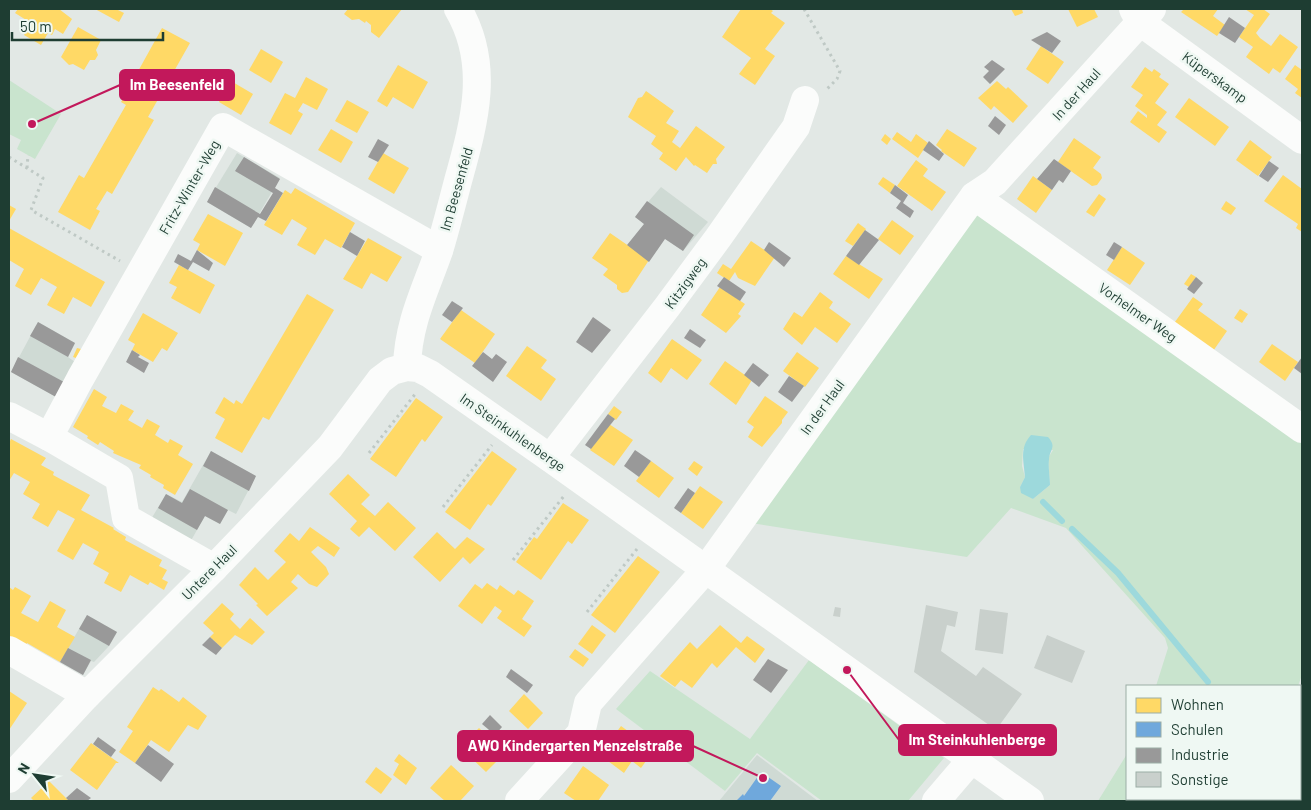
<svg xmlns="http://www.w3.org/2000/svg" width="1311" height="810" font-family="Barlow,sans-serif">
<style>
.built{fill:#cfdad4}
.green{fill:#c9e4ce;fill-rule:evenodd}
.water{fill:#9dd9dc}
.homes{fill:#ffd966}
.schools{fill:#6fa8dc}
.industry{fill:#999}
.lines{fill:none;stroke-linecap:round;stroke-linejoin:round}
.stream{stroke:#9dd9dc;stroke-width:6}
.building{fill:#c9d0cc}
.path{stroke:#bfc9c5;stroke-width:3;stroke-dasharray:2.5 4;stroke-linecap:butt}
.minor{stroke:#fbfcfb;stroke-width:28}
.labels{text-anchor:middle;dominant-baseline:central;stroke-width:5;stroke-linejoin:round;paint-order:stroke}
.street-label{font-size:14px;fill:#1e3d32;stroke:#eff8f3}
.leader{fill:none;stroke:#c2185b;stroke-width:2}
.callout-dot{fill:#c2185b;stroke:#eff8f3;stroke-width:2}
.callout{fill:#c2185b;stroke:#c2185b;stroke-width:2}
.callout-label{font-size:15px;text-anchor:middle;font-weight:bold;fill:#fff}
</style>
<rect width="100%" height="100%" fill="#e2e8e5"/>
<g class="built">
<polygon points="237,153 280,178 251,228 207,202"/>
<polygon points="661,187 708,222 683,251 635,217"/>
<polygon points="38,322 75,343 68,357 75,362 56,397 11,372"/>
<polygon points="211,451 256,476 236,514 228,510 220,524 205,516 189,544 150,521 166,494 182,502"/>
<polygon points="87,615 117,632 109,646 94,662 91,661 83,675 60,662"/>
<polygon points="757,755 818,801 719,801"/>
</g>
<g class="green">
<polygon points="9,80 61,114 35,159 17,149 21,140 9,134"/>
<path d="M978 206 1302 438V675L1298 686H1156L1168 648 1165 638 1066 528 1011 508 967 557 751 523ZM1023 449 1053 450 1048 458 1050 485 1033 499 1020 487 1025 477 1022 466Z"/>
<polygon points="809,660 944,758 908,801 822,801 757,753 725,791 616,709 650,671 750,739"/>
<polygon points="1127,754 1127,799 1259,799 1258,801 1098,801"/>
</g>
<path class="water" d="M1031 435 1048 437C1057 447 1050 449 1049 459 1048 467 1050 477 1050 485L1033 499 1021 493 1020 487 1025 477C1024 461 1019 448 1031 435Z"/>
<g class="homes">
<polygon points="18,9 59,9 72,19 63,34 55,29 52,35 48,33 41,45 24,35 31,23 15,13"/>
<polygon points="95,9 116,9 124,13 119,22"/>
<polygon points="348,9 402,9 379,38 371,32 371,25 366,21 365,23 359,19 352,20 344,14"/>
<polygon points="741,9 770,9 773,11 771,13 785,23 765,49 775,56 755,85 739,74 751,58 722,37"/>
<polygon points="1011,9 1022,9 1023,13 1015,16"/>
<polygon points="1068,9 1094,9 1098,17 1077,27"/>
<polygon points="1184,9 1218,9 1213,16 1225,25 1217,36 1181,12"/>
<polygon points="1245,9 1263,9 1270,14 1256,33 1260,38 1271,46 1280,34 1298,47 1280,73 1273,68 1269,74 1246,57 1253,47 1239,37 1254,15"/>
<polygon points="78,27 101,40 96,50 98,55 95,60 90,60 84,70 73,64 69,65 61,57"/>
<polygon points="162,28 190,43 148,117 154,120 112,194 107,191 96,209 100,211 90,230 58,212 79,175 84,178 126,105 121,102"/>
<polygon points="1041,46 1064,62 1048,84 1026,69"/>
<polygon points="261,49 283,62 271,83 249,70"/>
<polygon points="398,65 428,82 413,109 393,97 387,107 377,101"/>
<polygon points="1295,65 1302,70 1302,98 1295,93 1298,89 1285,79"/>
<polygon points="1145,67 1152,72 1154,69 1161,74 1159,77 1169,84 1155,103 1167,112 1157,125 1167,132 1159,143 1130,122 1138,111 1147,118 1147,115 1135,106 1143,95 1131,87"/>
<polygon points="306,77 328,89 317,110 303,103 298,111 303,114 291,135 269,123 285,93 295,98"/>
<polygon points="231,81 253,94 241,115 219,102"/>
<polygon points="997,81 1006,89 1008,87 1028,106 1013,123 994,106 991,110 978,98"/>
<polygon points="646,91 674,111 666,123 679,131 672,142 680,148 696,126 725,147 716,159 717,164 713,164 707,173 695,165 694,166 686,157 676,171 659,159 663,153 651,144 656,136 628,117 638,98 642,97"/>
<polygon points="1189,98 1229,127 1215,146 1175,117"/>
<polygon points="347,100 369,112 357,133 335,121"/>
<polygon points="331,129 353,142 341,163 318,150"/>
<polygon points="947,129 977,148 964,167 941,151 942,150 936,145"/>
<polygon points="897,132 911,142 916,134 928,143 918,158 892,139"/>
<polygon points="885,134 891,139 887,145 881,140"/>
<polygon points="1074,138 1101,157 1093,168 1101,174 1102,178 1097,185 1092,186 1058,162"/>
<polygon points="1250,140 1272,157 1258,176 1236,160"/>
<polygon points="383,153 409,168 394,194 368,179"/>
<polygon points="916,160 928,169 923,176 946,192 932,211 897,186"/>
<polygon points="1283,175 1302,189 1302,232 1296,228 1298,224 1264,201"/>
<polygon points="1033,176 1052,190 1036,213 1017,199"/>
<polygon points="883,177 895,185 890,193 878,184"/>
<polygon points="295,188 355,223 341,248 325,239 315,255 297,245 307,228 292,219 282,235 264,225 285,190 291,194"/>
<polygon points="1099,194 1106,199 1094,217 1086,212"/>
<polygon points="1226,201 1236,208 1231,215 1221,209"/>
<polygon points="9,205 16,209 9,221"/>
<polygon points="208,214 243,233 225,266 197,250 200,244 193,240"/>
<polygon points="892,220 914,236 900,255 878,239"/>
<polygon points="858,223 866,229 853,246 845,241"/>
<polygon points="9,228 105,282 91,307 73,297 64,314 47,305 57,287 41,278 31,295 15,286 24,269 9,260"/>
<polygon points="610,233 649,260 628,292 622,293 617,289 617,285 603,275 608,269 592,258"/>
<polygon points="368,238 402,257 387,282 371,273 362,289 343,279"/>
<polygon points="751,241 775,257 755,286 738,278 735,272 729,281 717,273 723,264 731,269"/>
<polygon points="1122,247 1145,263 1130,285 1107,270"/>
<polygon points="846,256 883,279 869,299 833,274"/>
<polygon points="179,265 215,285 200,314 171,298 177,287 169,283"/>
<polygon points="1191,274 1196,277 1189,287 1184,284"/>
<polygon points="720,287 745,304 738,314 741,316 726,333 701,315"/>
<polygon points="820,292 833,302 829,308 851,324 837,343 815,327 802,345 783,329 794,312 802,317"/>
<polygon points="307,294 334,310 269,420 263,417 242,453 215,438 225,419 215,413 224,397 234,404 236,400 242,404"/>
<polygon points="1193,297 1203,304 1198,310 1227,331 1211,354 1172,326"/>
<polygon points="1240,309 1248,314 1242,323 1234,318"/>
<polygon points="461,310 495,334 475,363 440,339"/>
<polygon points="143,313 178,333 167,351 162,348 153,362 132,350 135,344 128,340"/>
<polygon points="672,339 702,360 687,380 671,368 661,383 648,373"/>
<polygon points="1272,344 1298,362 1285,381 1259,362"/>
<polygon points="527,346 547,360 541,368 556,379 541,401 506,376"/>
<polygon points="77,348 81,349 76,358 73,357"/>
<polygon points="797,352 819,368 805,387 783,371"/>
<polygon points="725,361 752,380 736,405 709,384"/>
<polygon points="94,389 107,397 102,406 116,413 121,404 134,411 128,420 142,428 147,419 160,426 155,435 168,443 170,439 183,446 178,455 193,464 175,495 163,488 164,485 150,477 151,475 139,468 141,465 113,453 114,451 100,442 98,445 87,438 88,436 73,427"/>
<polygon points="765,396 788,412 782,420 782,423 762,447 748,437 754,427 747,422"/>
<polygon points="416,398 443,417 425,442 422,439 396,477 370,459"/>
<polygon points="614,406 622,412 616,420 608,414"/>
<polygon points="609,424 633,440 614,466 590,450"/>
<polygon points="11,439 46,458 41,465 54,472 53,475 90,495 81,510 114,528 113,529 126,537 125,540 162,560 159,566 167,570 162,579 168,582 164,590 150,582 148,585 130,575 121,592 104,583 109,573 93,564 99,552 83,543 73,560 57,551 75,519 58,510 48,527 32,518 40,504 23,494 30,482 14,473 9,481 9,443"/>
<polygon points="492,451 517,469 491,506 488,504 470,530 445,512"/>
<polygon points="651,461 674,478 659,498 636,481"/>
<polygon points="694,461 703,467 697,476 688,469"/>
<polygon points="348,474 370,495 361,504 375,516 388,502 416,528 395,551 369,527 359,537 350,529 357,521 329,494"/>
<polygon points="700,486 723,502 703,529 681,513"/>
<polygon points="563,503 589,520 572,544 568,541 541,580 516,562 534,537 537,539"/>
<polygon points="310,527 340,548 334,557 318,546 311,552 326,567 329,574 317,587 309,584 298,574 291,582 298,588 267,616 256,605 258,604 239,585 255,567 268,580 286,562 274,551 290,533 299,541"/>
<polygon points="437,532 455,549 467,537 485,549 470,564 463,557 440,582 413,557"/>
<polygon points="638,556 660,572 615,633 591,615"/>
<polygon points="487,583 497,590 500,585 514,595 518,590 534,601 522,619 532,626 524,637 497,618 502,611 495,606 482,624 458,606 475,584 482,589"/>
<polygon points="9,587 13,590 15,587 31,596 21,613 38,622 50,601 66,610 57,627 75,637 60,662 27,643 25,648 9,639"/>
<polygon points="222,603 234,614 230,619 240,629 250,618 265,632 252,645 235,635 222,648 210,637 214,633 203,623"/>
<polygon points="592,625 606,635 592,654 578,644"/>
<polygon points="720,625 741,643 747,636 765,649 755,663 736,647 717,668 712,663 692,688 681,680 675,687 660,676 690,642 697,649"/>
<polygon points="575,649 589,659 583,667 569,657"/>
<polygon points="153,687 159,691 161,689 179,702 183,697 207,716 198,730 188,725 169,752 151,740 135,763 119,752 133,731 127,727"/>
<polygon points="9,691 27,703 9,730"/>
<polygon points="524,694 543,713 528,729 509,711"/>
<polygon points="621,726 654,750 641,768 632,761 624,773 600,755"/>
<polygon points="479,728 505,753 486,772 460,747"/>
<polygon points="91,743 119,763 116,763 97,790 70,770"/>
<polygon points="399,754 417,768 406,785 393,775 399,764 394,761"/>
<polygon points="451,765 474,786 460,801 445,801 430,788"/>
<polygon points="583,766 609,785 598,801 576,801 564,793"/>
<polygon points="376,767 392,779 381,794 365,782"/>
<polygon points="49,781 69,801 34,801 31,798"/>
</g>
<polygon class="schools" points="761,772 781,786 770,801 736,801 743,794 744,796"/>
<g class="industry">
<polygon points="1229,17 1245,28 1235,43 1219,33"/>
<polygon points="1047,32 1061,41 1052,53 1031,40"/>
<polygon points="992,60 1005,69 990,84 983,77 989,71 984,67"/>
<polygon points="995,116 1006,125 999,135 988,126"/>
<polygon points="378,139 389,145 378,162 368,157"/>
<polygon points="929,141 944,154 939,161 923,150"/>
<polygon points="244,157 280,179 275,188 283,193 266,221 258,217 251,228 207,202 215,187 260,214 273,193 235,171"/>
<polygon points="1054,159 1071,171 1063,183 1059,180 1052,190 1037,179"/>
<polygon points="1269,161 1279,168 1268,182 1259,176"/>
<polygon points="895,185 908,195 903,203 914,211 910,218 896,208 901,201 890,193"/>
<polygon points="647,201 694,235 683,251 665,239 649,262 627,245 644,224 635,217"/>
<polygon points="865,230 879,240 859,265 846,256"/>
<polygon points="350,232 365,241 357,256 342,247"/>
<polygon points="769,242 791,258 784,267 764,250"/>
<polygon points="1114,242 1122,247 1114,260 1106,255"/>
<polygon points="197,250 213,263 209,271 193,262 188,270 174,262 178,254 191,261"/>
<polygon points="724,277 746,292 740,301 717,286"/>
<polygon points="1196,277 1203,283 1194,294 1187,289"/>
<polygon points="452,301 463,308 452,322 442,315"/>
<polygon points="593,317 611,330 592,353 576,342"/>
<polygon points="38,322 75,343 68,357 30,336"/>
<polygon points="690,329 706,340 700,348 684,338"/>
<polygon points="132,350 140,355 138,357 149,363 144,373 126,362"/>
<polygon points="483,352 492,359 496,354 507,362 493,382 472,366"/>
<polygon points="18,357 64,382 56,397 11,372"/>
<polygon points="1302,357 1302,374 1294,368"/>
<polygon points="753,363 769,375 759,387 744,375"/>
<polygon points="789,376 804,386 792,402 778,392"/>
<polygon points="608,414 615,419 591,449 585,445"/>
<polygon points="635,450 651,461 639,477 624,466"/>
<polygon points="211,451 256,476 249,491 203,466"/>
<polygon points="688,488 695,493 681,513 674,508"/>
<polygon points="190,489 228,510 220,524 205,516 197,530 158,508 166,494 182,503"/>
<polygon points="87,615 117,632 109,646 79,629"/>
<polygon points="210,637 222,648 216,655 202,645"/>
<polygon points="68,648 91,660 83,675 60,662"/>
<polygon points="768,659 788,670 771,693 753,680"/>
<polygon points="511,669 533,685 527,693 506,677"/>
<polygon points="490,715 502,727 495,735 482,724"/>
<polygon points="98,737 116,750 111,757 93,744"/>
<polygon points="148,745 174,764 161,782 135,763"/>
<polygon points="77,788 91,798 87,801 69,801 66,798"/>
</g>
<g class="lines">
<g class="stream">
<polyline points="1043,502 1062,521"/>
<polyline points="1072,529 1118,573 1208,682"/>
</g>
</g>
<g class="building">
<polygon points="926,605 958,612 955,627 947,625 941,651 976,676 983,667 1022,694 996,730 914,672"/>
<polygon points="835,607 841,608 840,617 833,616"/>
<polygon points="980,609 1008,613 1003,654 975,650"/>
<polygon points="1047,635 1085,651 1072,683 1034,668"/>
</g>
<g class="lines">
<g class="path">
<polyline points="804,9 840,71 837,79 826,90"/>
<polyline points="9,157 43,178 31,210 120,261"/>
<polyline points="27,168 28,155"/>
<polyline points="369,453 416,393"/>
<polyline points="443,507 492,445"/>
<polyline points="513,560 564,496"/>
<polyline points="587,612 637,549"/>
</g>
<g class="minor">
<polyline points="1133,9 1140,22 1302,140"/>
<polyline points="974,196 1302,429"/>
<path d="M407 367C408 323 425 291 439 251 446 228 452 204 458 181 474 123 491 65 458 9"/>
<polyline points="9,416 49,437"/>
<polyline points="550,458 667,307 718,238 796,127 805,100"/>
<polyline points="214,568 126,518 119,478 49,437 80,379 223,127 439,250"/>
<polyline points="9,650 87,695"/>
<polyline points="1300,771 1302,763"/>
<polyline points="9,779 87,695 214,568 330,447 380,380 392,371 407,367 418,368 430,374 550,458 1030,801"/>
<polyline points="519,801 581,733 588,703 706,569 974,196 995,182 1152,9"/>
<polyline points="936,801 972,759"/>
<polyline points="1289,801 1290,799"/>
</g>
</g>
<g class="labels">
<g class="street-label">
<text transform="translate(1215 77) rotate(36)">Küperskamp</text>
<text transform="translate(1076 94) rotate(-48)">In der Haul</text>
<text transform="translate(189 187) rotate(-60)">Fritz-Winter-Weg</text>
<text transform="translate(456 189) rotate(-74)">Im Beesenfeld</text>
<text transform="translate(685 283) rotate(-54)">Kitzigweg</text>
<text transform="translate(1138 312) rotate(35)">Vorhelmer Weg</text>
<text transform="translate(822 407) rotate(-54)">In der Haul</text>
<text transform="translate(513 432) rotate(35)">Im Steinkuhlenberge</text>
<text transform="translate(209 572) rotate(-45)">Untere Haul</text>
</g>
</g>
<path class="leader" d="M32 124L120 85M847 670L899 740M763 778L693 746"/>
<g class="callout-dot">
<circle cx="32" cy="124" r="5"/>
<circle cx="847" cy="670" r="5"/>
<circle cx="763" cy="778" r="5"/>
</g>
<g class="callout">
<rect x="120" y="70" width="114" height="30" rx="5"/>
<rect x="899" y="725" width="157" height="30" rx="5"/>
<rect x="458" y="731" width="235" height="30" rx="5"/>
</g>
<g class="callout-label">
<text x="177" y="90">Im Beesenfeld</text>
<text x="977" y="745">Im Steinkuhlenberge</text>
<text x="575" y="751">AWO Kindergarten Menzelstraße</text>
</g>
<rect width="1311" height="810" fill="none" stroke="#1e3d32" stroke-width="20"/>
<rect x="1126" y="685" width="175" height="115" fill="#eff8f3" stroke="#9bada6"/>
<rect x="1136" y="698" width="25" height="15" fill="#ffd966" stroke="#9bada6"/>
<text x="1171" y="710" font-size="15" fill="#1e3d32">Wohnen</text>
<rect x="1136" y="722" width="25" height="15" fill="#6fa8dc" stroke="#9bada6"/>
<text x="1171" y="735" font-size="15" fill="#1e3d32">Schulen</text>
<rect x="1136" y="748" width="25" height="15" fill="#999999" stroke="#9bada6"/>
<text x="1171" y="760" font-size="15" fill="#1e3d32">Industrie</text>
<rect x="1136" y="772" width="25" height="15" fill="#c9d0cc" stroke="#9bada6"/>
<text x="1171" y="785" font-size="15" fill="#1e3d32">Sonstige</text>
<g transform="translate(35 775) rotate(300)" stroke="#eff8f3" stroke-width="4" paint-order="stroke">
<path d="M0-4L9 19L0 12L-9 19Z" fill="#1e3d32"/>
<text y="-8" font-size="14" font-weight="bold" text-anchor="middle" fill="#1e3d32">N</text>
</g>
<path d="M12 32v8h151v-8" fill="none" stroke="#1e3d32" stroke-width="2.5"/>
<text x="20" y="32" font-size="15" fill="#1e3d32" stroke="#eff8f3" stroke-width="4" paint-order="stroke">50 m</text>
</svg>
